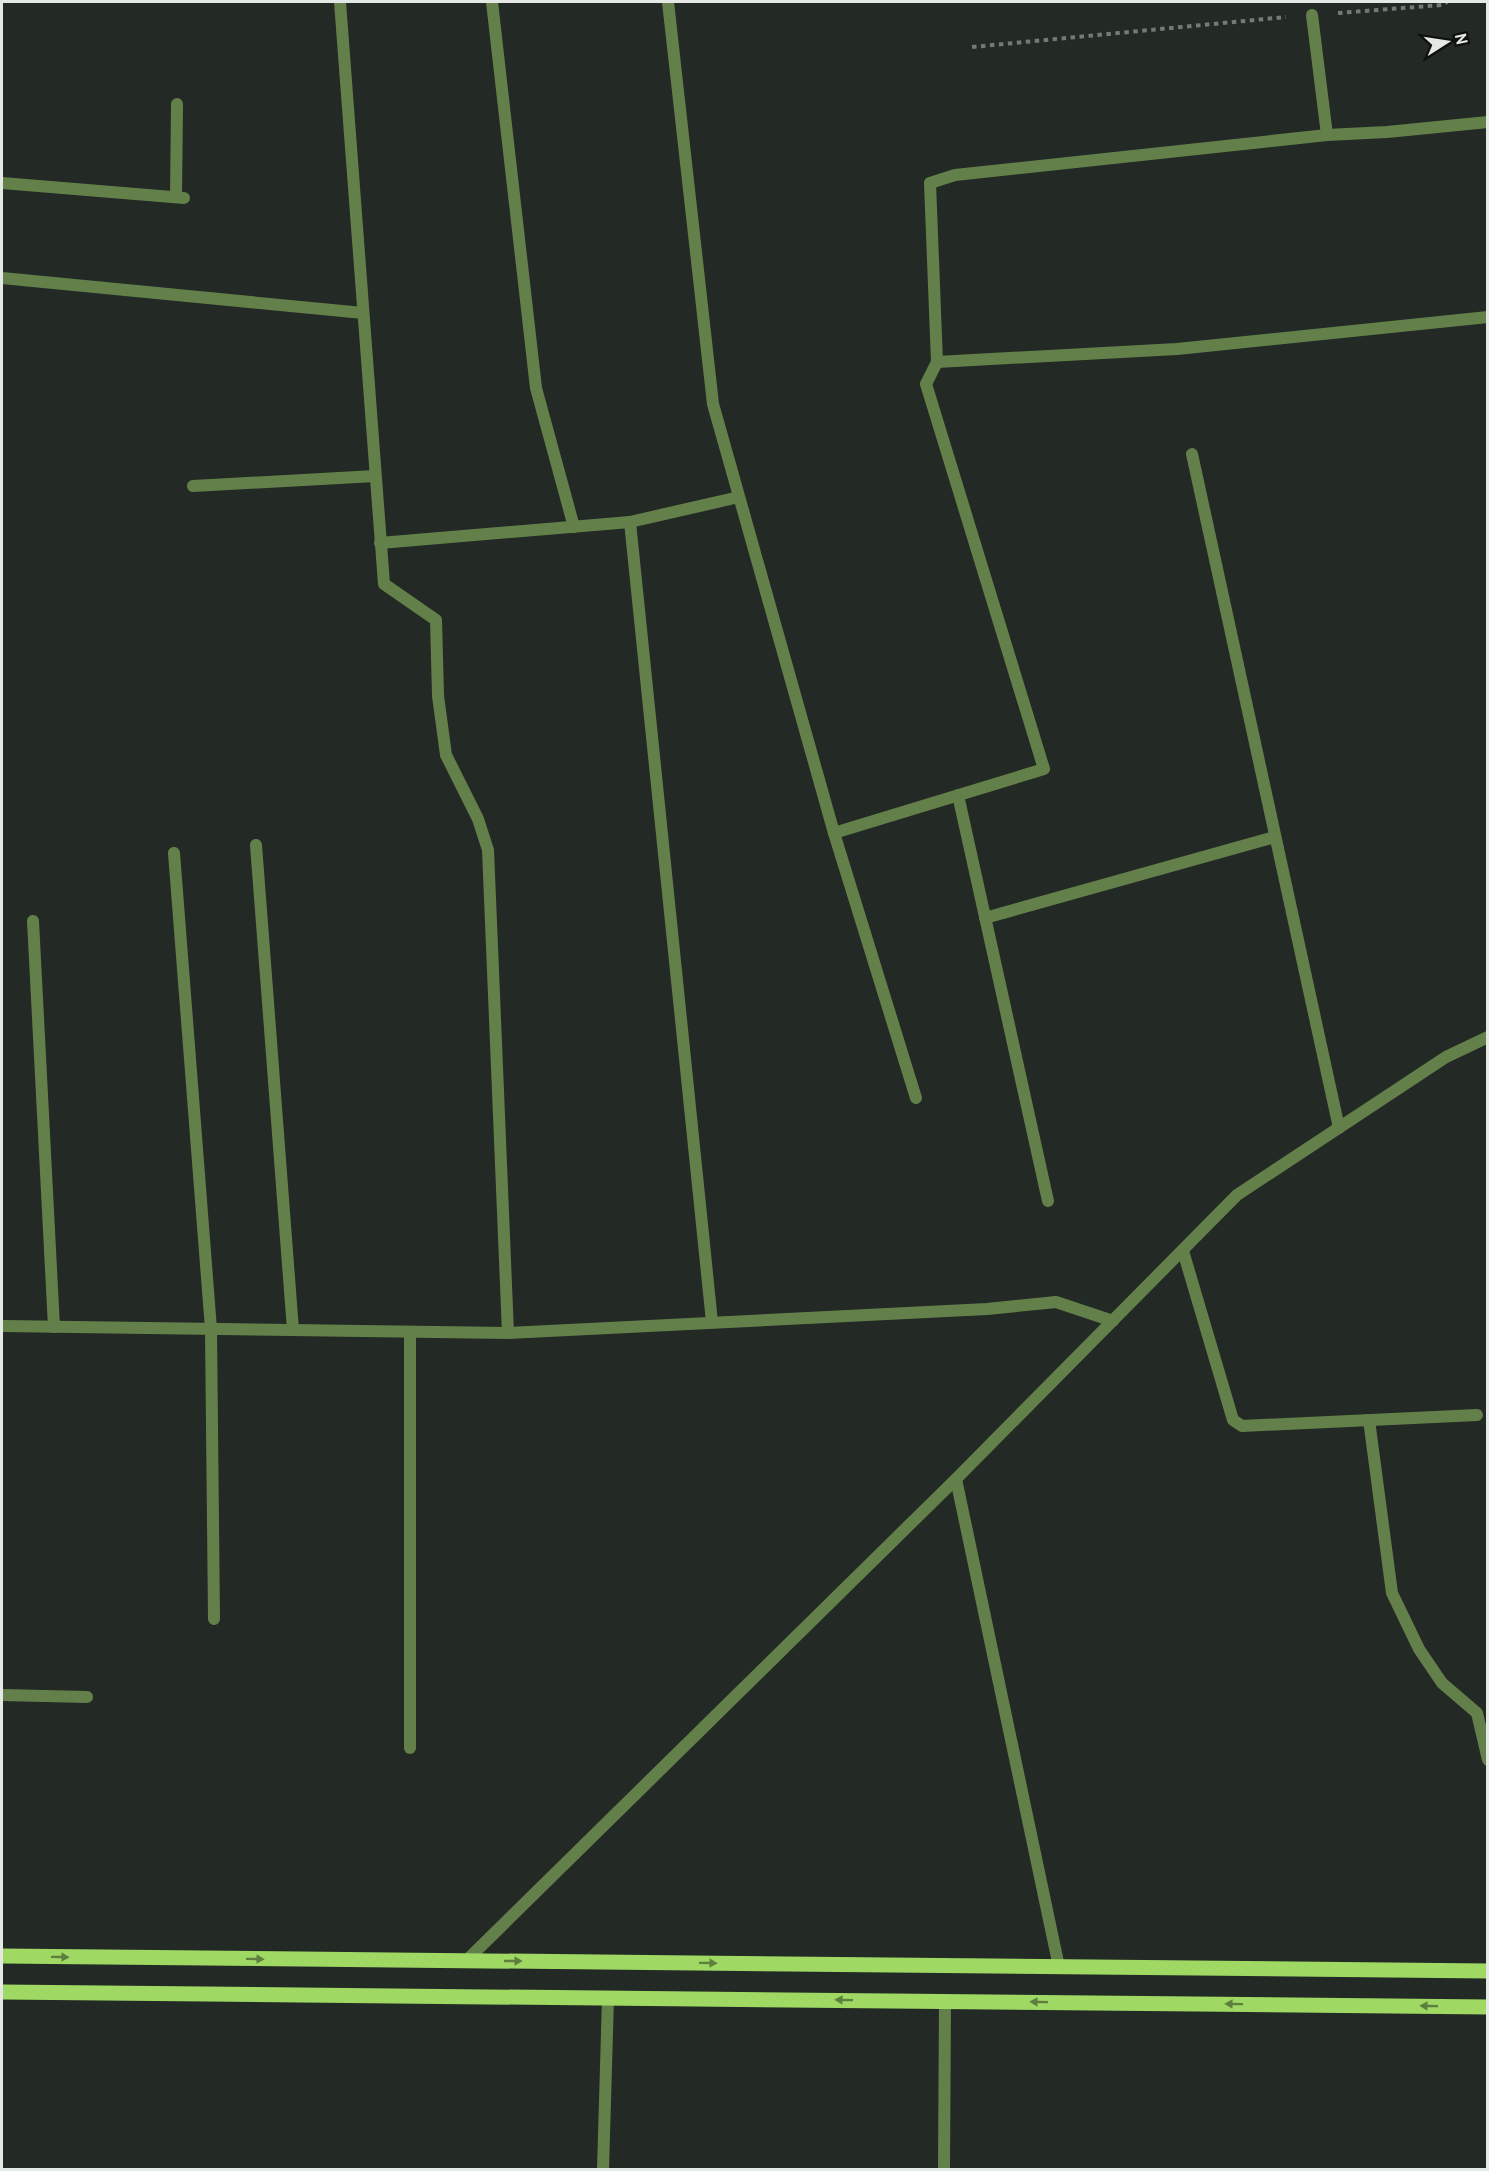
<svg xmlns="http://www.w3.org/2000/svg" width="1489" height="2171" font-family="'PT Sans',sans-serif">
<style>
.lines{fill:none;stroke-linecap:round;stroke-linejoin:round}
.path{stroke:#757a76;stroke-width:4;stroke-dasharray:4.5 4.5;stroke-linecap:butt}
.lane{stroke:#64804a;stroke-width:12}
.street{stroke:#64804a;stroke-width:12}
.primary{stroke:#9fd964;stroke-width:15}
.oneway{fill:#5e7f3d}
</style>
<rect width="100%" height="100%" fill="#232924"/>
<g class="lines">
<g class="path">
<polyline points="1338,13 1442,5 1447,2"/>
<polyline points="972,47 1286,17"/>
</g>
<polyline class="lane" points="1312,15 1327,135"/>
<g class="street">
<polyline points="340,2 384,584 436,620 438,696 446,755 478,819 488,850 508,1333"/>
<polyline points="492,2 536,388 574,527"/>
<polyline points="668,2 713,404 834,833 916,1098"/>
<polyline points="2,183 184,198"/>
<polyline points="176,197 177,104"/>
<polyline points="2,278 363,313"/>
<polyline points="937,362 1177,349 1488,317"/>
<polyline points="1192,454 1339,1128"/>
<polyline points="193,486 375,476"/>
<polyline points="630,522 712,1322"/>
<polyline points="380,543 630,522 739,497"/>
<polyline points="958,795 1048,1201"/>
<polyline points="834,833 1044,769 926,384 937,362 930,183 955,175 1327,135 1387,132 1488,122"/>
<polyline points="256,845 293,1330"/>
<polyline points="174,853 211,1329 214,1619"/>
<polyline points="985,918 1275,837"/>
<polyline points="33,921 54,1327"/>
<polyline points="1183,1251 1233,1420 1242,1426 1477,1415"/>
<polyline points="2,1326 508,1333 987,1309 1056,1302 1113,1321"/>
<polyline points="410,1332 410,1748"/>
<polyline points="1369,1420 1392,1593 1419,1649 1442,1683 1477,1713 1488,1760"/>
<polyline points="956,1479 1059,1967"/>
<polyline points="2,1695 87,1697"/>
<polyline points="466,1961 956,1479 1237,1195 1446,1057 1488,1037"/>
<polyline points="603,2170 608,1998"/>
<polyline points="944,2170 945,2001"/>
</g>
<g class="primary">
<polyline points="2,1956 1488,1971"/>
<polyline points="2,1992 1488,2007"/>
</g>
</g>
<defs><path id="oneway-solid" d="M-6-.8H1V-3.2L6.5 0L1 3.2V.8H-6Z" transform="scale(1.5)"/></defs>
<g class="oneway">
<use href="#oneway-solid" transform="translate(60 1957) rotate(1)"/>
<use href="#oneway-solid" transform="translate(255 1959) rotate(1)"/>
<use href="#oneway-solid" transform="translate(513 1961)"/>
<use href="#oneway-solid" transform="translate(708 1963) rotate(1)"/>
<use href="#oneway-solid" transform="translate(844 2000) rotate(-179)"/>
<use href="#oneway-solid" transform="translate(1039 2002) rotate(-179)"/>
<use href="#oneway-solid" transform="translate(1234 2004) rotate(-179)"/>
<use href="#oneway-solid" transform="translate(1429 2006) rotate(-179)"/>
</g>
<rect width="1489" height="2171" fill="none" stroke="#e5e9e6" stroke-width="6"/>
<g transform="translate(1447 42) rotate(78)" stroke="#0e110e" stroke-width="4.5" paint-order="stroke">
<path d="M0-4.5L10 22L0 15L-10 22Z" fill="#e5e9e6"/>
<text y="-9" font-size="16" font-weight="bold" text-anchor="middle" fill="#e5e9e6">N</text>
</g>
</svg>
